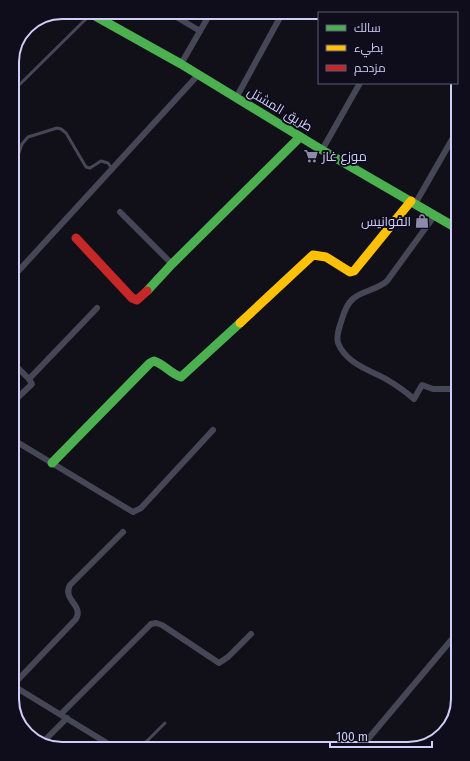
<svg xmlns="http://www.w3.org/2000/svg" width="470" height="761" font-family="'Fira Sans',Cairo,sans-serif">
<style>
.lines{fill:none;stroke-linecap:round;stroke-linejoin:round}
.lane{stroke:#474657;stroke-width:3}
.street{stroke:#474657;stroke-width:6}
.fast{stroke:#4caf50;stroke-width:9}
.slow{stroke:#ffc107;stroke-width:9}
.jam{stroke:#c62828;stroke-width:9}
.labels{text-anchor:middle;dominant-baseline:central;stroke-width:4;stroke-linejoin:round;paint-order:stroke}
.street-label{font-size:13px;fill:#d0cdf9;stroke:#0f0d1b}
.poi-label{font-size:13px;fill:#d0cdf9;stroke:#0f0d1b;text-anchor:start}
.rim{fill:none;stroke:#d0cdf9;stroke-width:2}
</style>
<rect width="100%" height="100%" fill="#111018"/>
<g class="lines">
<g class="lane">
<polyline points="12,92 90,15"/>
<polyline points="12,173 22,144 28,137 57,128 61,129 66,133 86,167 90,168 101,161 108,163 112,169"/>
<polyline points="101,748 106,743"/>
<polyline points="135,748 147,741 165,723"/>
</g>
<g class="street">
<polyline points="168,12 200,31"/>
<polyline points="400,13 401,12"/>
<polyline points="181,64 211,12"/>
<polyline points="236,98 283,12"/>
<polyline points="322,150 360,83"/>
<polyline points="415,204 458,129"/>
<polyline points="120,212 172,264"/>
<path d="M435 215 387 281C377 290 364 290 354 298 347 303 344 313 341 322 339 328 336 336 338 343 346 363 369 370 386 379 396 385 405 391 414 399L422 385 433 389H458"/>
<polyline points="12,278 198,75"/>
<polyline points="29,379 97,308"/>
<polyline points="12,403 32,384 29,379 12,362"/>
<polyline points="12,442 17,442 133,512 141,508 213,430"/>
<polyline points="12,685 115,748"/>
<path d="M13 685 76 619C84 605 62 600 70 585L123 532"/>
<polyline points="61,714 151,624 156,623 162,625 219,663 228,657 251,634"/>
<polyline points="42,743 67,718"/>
<polyline points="363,745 458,632"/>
</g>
<g class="fast">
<polyline points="88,12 181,64 322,150 458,229"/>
<polyline points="147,291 172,264 300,137"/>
<path d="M52 463 150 363 154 361C164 364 171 374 181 377L240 323"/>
</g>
<polyline class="slow" points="240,323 313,255 326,257 350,272 354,271 411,201"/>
<polyline class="jam" points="76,238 132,298 137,300 147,291"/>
</g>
<defs>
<symbol id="supermarket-bare" viewBox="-9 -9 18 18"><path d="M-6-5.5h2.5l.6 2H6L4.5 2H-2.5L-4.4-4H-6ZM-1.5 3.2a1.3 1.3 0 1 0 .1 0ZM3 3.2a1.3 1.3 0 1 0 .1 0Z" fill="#8d8baa" stroke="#0f0d1b" stroke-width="2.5" paint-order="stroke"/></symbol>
<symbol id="shop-bare" viewBox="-9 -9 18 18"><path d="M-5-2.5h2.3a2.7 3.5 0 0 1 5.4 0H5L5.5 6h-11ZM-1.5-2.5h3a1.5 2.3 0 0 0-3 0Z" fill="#8d8baa" stroke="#0f0d1b" stroke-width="2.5" paint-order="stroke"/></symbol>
</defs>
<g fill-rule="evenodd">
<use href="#supermarket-bare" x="301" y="146" width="20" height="20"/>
<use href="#shop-bare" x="412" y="211" width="20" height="20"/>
</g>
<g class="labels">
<g class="street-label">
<text transform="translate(280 109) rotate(31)">طريق المشتل</text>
</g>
<g class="poi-label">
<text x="322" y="156">موزع غاز</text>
<text x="411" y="221" text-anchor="end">الفوانيس</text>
</g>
</g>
<path d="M0 0H470V761H0ZM62 19H408A43 43 0 0 1 451 62V699A43 43 0 0 1 408 742H62A43 43 0 0 1 19 699V62A43 43 0 0 1 62 19Z" fill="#0f0d1b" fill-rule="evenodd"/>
<path class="rim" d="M62 19H408A43 43 0 0 1 451 62V699A43 43 0 0 1 408 742H62A43 43 0 0 1 19 699V62A43 43 0 0 1 62 19Z"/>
<rect x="318" y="12" width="140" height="72" fill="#0f0d1b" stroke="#5c5a74"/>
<rect x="326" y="25" width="20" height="6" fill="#4caf50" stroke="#5c5a74"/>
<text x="354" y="32" font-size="12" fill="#d0cdf9">سالك</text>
<rect x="326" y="45" width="20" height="6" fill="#ffc107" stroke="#5c5a74"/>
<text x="354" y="52" font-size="12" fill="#d0cdf9">بطيء</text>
<rect x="326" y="65" width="20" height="6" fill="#c62828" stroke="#5c5a74"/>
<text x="354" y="72" font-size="12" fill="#d0cdf9">مزدحم</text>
<path d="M330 741v6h102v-6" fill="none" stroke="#d0cdf9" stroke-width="2"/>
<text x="336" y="741" font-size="12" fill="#d0cdf9" stroke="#0f0d1b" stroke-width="3" paint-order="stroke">100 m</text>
</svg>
